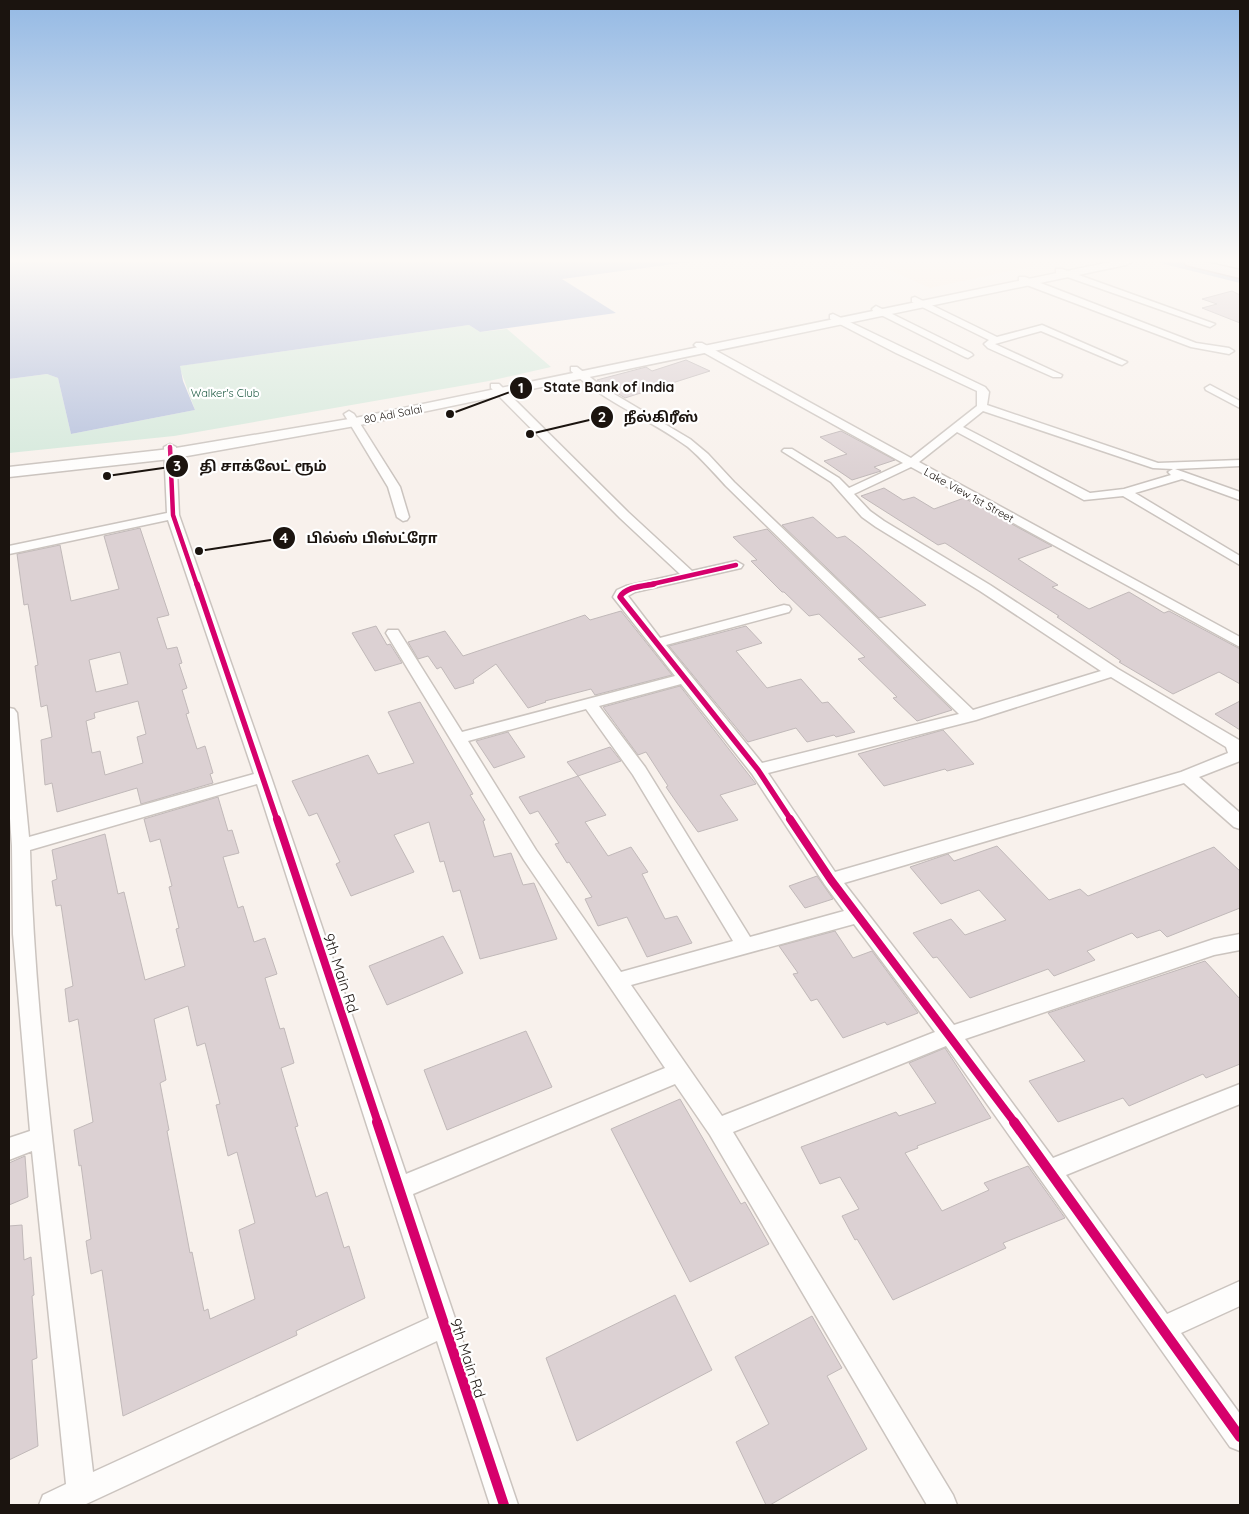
<svg xmlns="http://www.w3.org/2000/svg" width="1249" height="1514" font-family="Quicksand,'Noto Sans Tamil',sans-serif">
<style>
.built{fill:#fbebdf}
.green{fill:#d5e9dc}
.water{fill:#b6c1dd}
.lines{fill:none;stroke-linecap:round;stroke-linejoin:round}
.canal{fill:#b6c1dd;fill-rule:evenodd}
.building{fill:#dcd1d3;stroke:#c1b9b9;fill-rule:evenodd}
.minor-casing{stroke:#cbc4bf;stroke-width:3}
.secondary-casing{stroke:#cbc4bf;stroke-width:3}
.primary-casing{stroke:#b9a8a9;stroke-width:3}
.minor{fill:#fefdfc;fill-rule:evenodd}
.secondary{fill:#fefdfc;fill-rule:evenodd}
.primary{fill:#f1e8ea;fill-rule:evenodd}
.cycleway-far3-casing{stroke:#fff;stroke-width:7}
.cycleway-far2-casing{stroke:#fff;stroke-width:9}
.cycleway-far1-casing{stroke:#fff;stroke-width:11}
.cycleway-casing{stroke:#fff;stroke-width:13}
.cycleway-far3{stroke:#d6006c;stroke-width:4.5}
.cycleway-far2{stroke:#d6006c;stroke-width:5.5}
.cycleway-far1{stroke:#d6006c;stroke-width:8}
.cycleway{stroke:#d6006c;stroke-width:10}
.labels{text-anchor:middle;dominant-baseline:central;stroke-width:4.5;stroke-linejoin:round;paint-order:stroke}
.far-park-label{font-size:11px;fill:#1d5a42;stroke:#fff}
.far-street-label{font-size:11px;fill:#1b140f;stroke:#fff}
.near-street-label{font-size:15px;fill:#1b140f;stroke:#fff}
.leader{fill:none;stroke:#1b140f;stroke-width:2}
.callout-dot{fill:#1b140f;stroke:#fff;stroke-width:2}
.mark-label{font-size:15px;text-anchor:middle;font-weight:bold;fill:#fff}
.callout-label{font-size:14px;text-anchor:middle;font-weight:bold;fill:#1b140f;stroke:#fff;stroke-width:4.5;stroke-linejoin:round;paint-order:stroke}
</style>
<rect width="100%" height="100%" fill="#f8f1ec"/>
<polygon class="built" points="872,262 1022,262 1033,266 930,288"/>
<polygon class="green" points="469,325 480,332 507,329 551,367 489,381 174,436 9,453 9,379 47,374 58,378 71,434 195,410 179,366"/>
<polygon class="water" points="9,262 689,262 562,279 616,313 480,332 469,325 180,366 183,381 195,410 71,434 58,378 47,374 9,379"/>
<g class="lines">
<polygon class="canal" points="1162,262 1181,262 1240,277 1240,283 1164,264"/>
</g>
<g class="building">
<polygon points="1232,291 1240,295 1240,323 1202,308 1217,304 1202,299"/>
<polygon points="686,360 710,371 625,398 597,380 646,367 652,371"/>
<polygon points="841,431 895,460 874,467 881,471 852,480 824,461 847,454 820,437"/>
<polygon points="884,488 903,500 914,497 934,509 964,498 1052,546 1018,559 1058,585 1052,587 1089,609 1129,592 1164,613 1169,611 1240,649 1240,684 1219,672 1173,694 1119,662 1121,661 1057,617 1059,616 945,543 938,545 861,496"/>
<polygon points="813,517 837,538 845,536 859,547 926,605 879,618 782,525"/>
<path d="M140 528 169 615 157 618 167 649 177 647 182 663 179 664 187 688 182 690 189 713 186 714 197 749 205 746 213 773 210 774 213 783 141 804 137 788 57 812 52 783 45 785 41 740 52 737 47 705 41 707 35 666 38 665 28 604 24 605 17 554 60 545 71 601 119 589 104 536ZM120 652 128 684 96 692 89 660ZM138 701 146 734 137 737 143 763 105 775 100 751 92 753 86 721 95 718 94 713Z"/>
<polygon points="767,529 952,710 917,721 893,698 897,697 858,659 865,657 819,614 809,616 784,592 782,592 751,561 757,560 733,537"/>
<polygon points="621,611 672,675 595,695 591,689 545,701 546,702 528,708 496,664 473,680 474,683 455,689 441,667 437,669 428,656 418,659 408,642 445,631 463,656 585,615 590,620"/>
<polygon points="376,626 387,645 390,644 402,663 375,671 352,633"/>
<polygon points="746,626 762,643 736,651 767,688 801,679 822,703 828,702 855,732 836,737 834,735 807,742 796,728 748,742 669,646"/>
<polygon points="680,686 756,784 720,795 738,820 698,832 677,803 666,787 668,786 646,752 638,755 603,707"/>
<polygon points="1240,701 1240,730 1215,714"/>
<polygon points="420,702 473,794 470,795 485,820 483,821 494,857 511,853 523,885 534,883 557,939 480,959 460,890 453,892 444,861 440,862 429,822 394,835 414,872 351,896 336,864 340,862 317,813 309,816 292,781 368,755 378,774 414,763 388,712"/>
<polygon points="943,730 974,764 947,771 945,769 884,786 858,754"/>
<polygon points="508,732 525,757 494,768 476,741"/>
<polygon points="610,747 621,761 578,776 567,762"/>
<polygon points="578,776 606,815 585,822 608,856 631,847 648,872 642,874 665,919 677,916 692,943 647,957 627,917 598,926 585,899 592,897 569,862 567,863 555,844 559,843 538,811 530,814 519,797"/>
<path d="M218 797 228 831 232 830 239 853 223 857 238 908 243 906 254 942 265 938 277 974 265 978 280 1029 284 1028 294 1063 281 1068 298 1126 295 1127 316 1197 327 1192 344 1248 349 1246 365 1298 296 1331 297 1335 123 1416 102 1270 91 1274 86 1241 91 1239 81 1165 79 1166 74 1130 93 1122 78 1019 69 1022 65 989 73 986 61 905 56 906 52 881 57 879 52 850 105 834 118 894 124 892 145 980 185 966 176 929 179 928 169 887 172 886 160 839 150 842 144 819ZM188 1006 197 1046 205 1043 220 1104 216 1105 228 1156 237 1152 255 1223 239 1230 255 1299 210 1319 208 1309 204 1311 192 1252 190 1253 167 1131 169 1130 160 1083 166 1080 154 1019Z"/>
<polygon points="997,846 1049,900 1080,889 1088,896 1214,847 1240,871 1240,908 1167,937 1160,930 1137,938 1132,933 1087,951 1095,960 1054,976 1048,969 970,998 937,957 933,958 913,933 951,919 965,935 1006,920 979,890 941,904 910,867 948,854 954,861"/>
<polygon points="817,876 833,899 805,908 789,886"/>
<polygon points="835,931 853,958 872,951 918,1013 887,1025 885,1022 843,1038 817,999 811,1001 793,974 798,973 779,946"/>
<polygon points="443,936 463,973 387,1005 369,966"/>
<polygon points="1205,961 1240,999 1240,1064 1206,1078 1203,1074 1129,1106 1123,1098 1058,1122 1029,1081 1085,1061 1048,1013"/>
<polygon points="526,1031 552,1087 447,1130 424,1070"/>
<polygon points="945,1048 991,1118 917,1146 918,1148 905,1153 942,1211 989,1190 984,1183 1028,1166 1065,1218 1003,1243 1006,1248 893,1300 857,1239 855,1240 842,1216 859,1209 840,1177 820,1184 801,1147 896,1112 899,1116 936,1103 909,1063"/>
<polygon points="680,1099 741,1204 745,1202 769,1244 690,1282 611,1129"/>
<polygon points="25,1156 28,1197 9,1205 9,1163"/>
<polygon points="22,1225 24,1260 31,1257 34,1295 32,1296 37,1358 32,1360 38,1446 9,1460 9,1226"/>
<polygon points="675,1295 712,1370 577,1441 546,1358"/>
<polygon points="812,1316 842,1368 827,1376 867,1449 770,1505 766,1505 736,1442 769,1424 735,1357"/>
</g>
<g class="lines">
<defs>
<g id="minor">
<polygon points="1056,269 1062,269 1215,324 1210,327 1207,326 1056,273"/>
<polygon points="1019,277 1025,277 1196,343 1229,348 1234,351 1229,354 1191,347 1024,284 1019,281"/>
<polygon points="915,297 997,337 1042,325 1127,362 1122,365 1119,364 1041,331 995,344 1062,375 1061,377 1053,377 988,348 984,344 989,340 912,302 912,298"/>
<polygon points="876,306 971,353 973,355 968,358 965,357 873,311 872,309"/>
<path d="M833 314 985 387 989 392 987 405 1158 463 1240 460V466L1175 469 1240 492V500L1182 479 1135 493 1240 556V565L1123 496 1084 500 957 432 919 462 1240 637V647L911 467 854 494 870 511 884 521 990 585 1118 669 1239 740 1240 761 1199 777 1240 813V829L1234 827 1184 783 844 883 954 1025 1214 939 1240 934V950L1214 955 965 1039 1053 1158 1240 1084V1104L1066 1175 1167 1314 1240 1281V1306L1181 1333 1240 1414V1451L1230 1447 946 1046 733 1132 953 1495 957 1505H927L710 1135 675 1084 413 1194 518 1505H490L437 1341 84 1505H39L43 1495 66 1484 32 1151 9 1160V1138L30 1131 13 934 12 846 9 805V708L14 709 17 713 29 837 254 774 168 520 9 554V546L167 513 164 447 170 444 176 447 179 515 271 777 406 1174 665 1068 524 860 386 633 388 630H398L462 732 675 676 613 597 617 590 626 586 680 574 620 518 491 388V384H499L628 512 692 571 736 561 743 565 741 568 635 592 628 596 660 638 784 605 789 606 791 609 789 612 666 645 762 763 959 714 726 486C714 473 702 459 688 447 650 419 606 403 571 371V367H577L604 388 690 439 708 454 734 482 973 710 1101 671 980 591 876 527 862 517 831 482 782 451 784 449H792L839 478 849 488 903 463 701 351 694 345 696 343H702L911 458 977 406V391L896 353 830 319V315ZM983 411 1153 468 1173 469 1168 472 1171 475 1124 489 1090 493 963 427ZM1111 677 1226 747 1228 753 1181 772 835 872 768 773 976 720ZM681 684 752 774 825 885 844 911 750 937 645 767 599 706ZM586 709 633 775 733 941 621 972 536 850 468 741ZM257 784 429 1318 93 1472C69 1266 36 1056 30 850ZM854 924 935 1032 722 1116 631 985Z"/>
<polygon points="1210,385 1240,401 1240,408 1206,390 1205,388"/>
<polygon points="349,411 354,414 400,487 409,517 407,520 403,521 397,517 388,487 344,414"/>
</g>
<polygon id="secondary" points="1110,262 1132,262 1126,265 355,426 170,459 9,477 9,467 170,449 355,418"/>
<polygon id="primary" points="1184,262 1205,262 1240,270 1240,278 1186,265"/>
</defs>
<use href="#minor" class="minor-casing"/>
<use href="#secondary" class="secondary-casing"/>
<use href="#primary" class="primary-casing"/>
<use href="#minor" class="minor"/>
<use href="#secondary" class="secondary"/>
<use href="#primary" class="primary"/>
<defs>
<g id="cycleway-far3">
<polyline points="170,447 173,515 197,585"/>
<polyline points="648,585 736,565"/>
</g>
<g id="cycleway-far2">
<polyline points="197,584 277,820"/>
<path d="M654 584C643 586 625 587 620 597L758 770 791 820"/>
</g>
<g id="cycleway-far1">
<polyline points="277,819 378,1123"/>
<polyline points="790,819 831,880 1015,1123"/>
</g>
<g id="cycleway">
<polyline points="377,1122 504,1505"/>
<polyline points="1014,1122 1240,1437"/>
</g>
</defs>
<use href="#cycleway-far3" class="cycleway-far3-casing"/>
<use href="#cycleway-far2" class="cycleway-far2-casing"/>
<use href="#cycleway-far1" class="cycleway-far1-casing"/>
<use href="#cycleway" class="cycleway-casing"/>
<use href="#cycleway-far3" class="cycleway-far3"/>
<use href="#cycleway-far2" class="cycleway-far2"/>
<use href="#cycleway-far1" class="cycleway-far1"/>
<use href="#cycleway" class="cycleway"/>
</g>
<linearGradient id="sky" x2="0" y2="1"><stop stop-color="#94b9e4"/><stop offset="0.55" stop-color="#fcf9f6"/><stop offset="1" stop-color="#fcf9f6" stop-opacity="0"/></linearGradient>
<rect width="1249" height="474" fill="url(#sky)"/>
<g class="labels">
<g class="far-park-label">
<text x="225" y="393">Walker's Club</text>
</g>
<g class="far-street-label">
<text transform="translate(393 414) rotate(-11)">80 Adi Salai</text>
<text transform="translate(969 495) rotate(29)">Lake View 1st Street</text>
</g>
<g class="near-street-label">
<text transform="translate(341 973) rotate(72)">9th Main Rd</text>
<text transform="translate(468 1358) rotate(72)">9th Main Rd</text>
</g>
</g>
<path class="leader" d="M450 414L521 388M530 434L602 417M107 476L177 466M199 551L284 538"/>
<g class="callout-dot">
<circle cx="450" cy="414" r="5"/>
<circle cx="530" cy="434" r="5"/>
<circle cx="107" cy="476" r="5"/>
<circle cx="199" cy="551" r="5"/>
<circle cx="521" cy="388" r="12"/>
<circle cx="602" cy="417" r="12"/>
<circle cx="177" cy="466" r="12"/>
<circle cx="284" cy="538" r="12"/>
</g>
<g class="mark-label">
<text x="521" y="393">1</text>
<text x="602" y="422">2</text>
<text x="177" y="471">3</text>
<text x="284" y="543">4</text>
</g>
<g class="callout-label">
<text x="609" y="392">State Bank of India</text>
<text x="661" y="422">நீல்கிரீஸ்</text>
<text x="263" y="471">தி சாக்லேட் ரூம்</text>
<text x="372" y="543">பில்ஸ் பிஸ்ட்ரோ</text>
</g>
<rect width="1249" height="1514" fill="none" stroke="#1b140f" stroke-width="20"/>
</svg>
